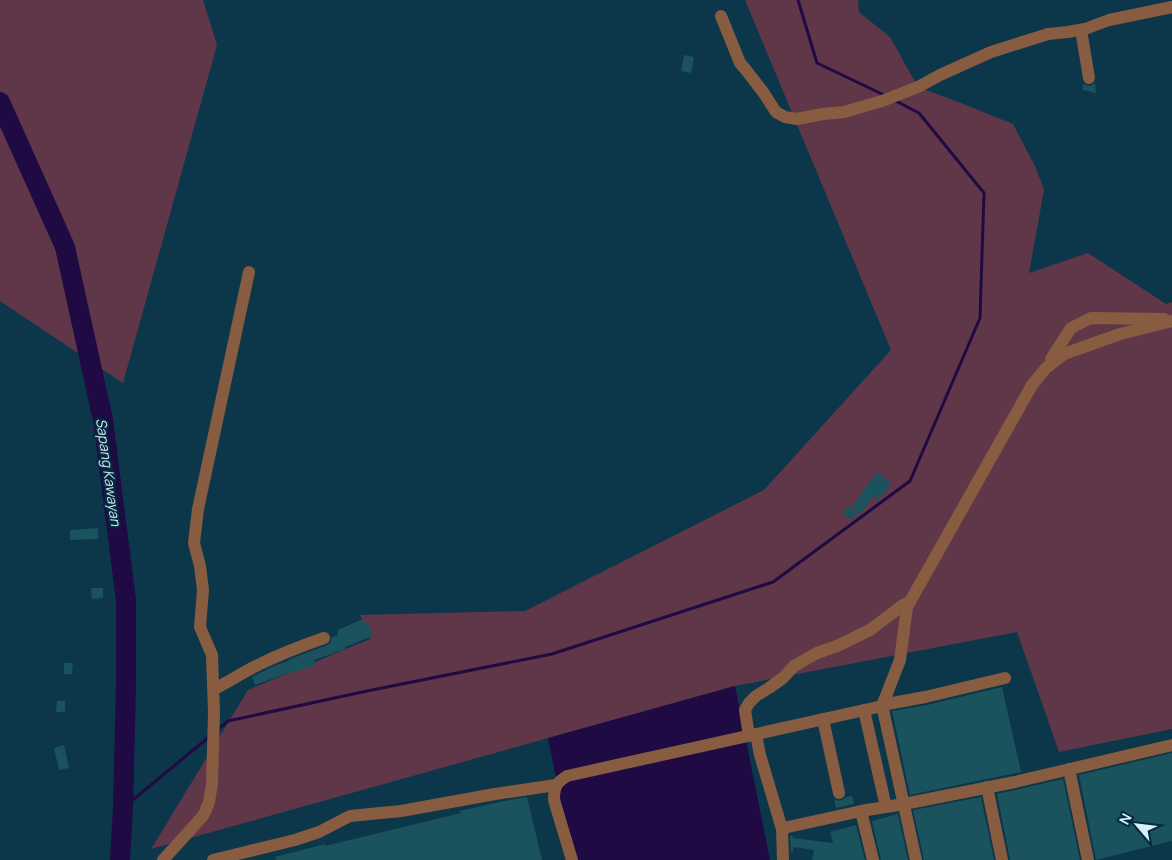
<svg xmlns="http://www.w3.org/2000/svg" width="1172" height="860" font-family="Manrope,sans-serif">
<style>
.green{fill:#603748}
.water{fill:#1f0a43}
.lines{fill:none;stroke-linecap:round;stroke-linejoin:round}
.stream{stroke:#1f0a43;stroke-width:3}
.river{stroke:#1f0a43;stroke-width:20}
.building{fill:#1a525d}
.minor{stroke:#885c40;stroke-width:12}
.labels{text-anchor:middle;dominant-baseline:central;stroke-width:4.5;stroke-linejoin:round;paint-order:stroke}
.water-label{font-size:14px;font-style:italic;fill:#e1def1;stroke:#002c3f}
</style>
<rect width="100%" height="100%" fill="#0c364a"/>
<g class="green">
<polygon points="0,0 203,0 217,45 123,383 0,301"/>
<polygon points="745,0 858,0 859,12 890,37 918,87 961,103 1013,124 1036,168 1044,190 1029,273 1088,253 1166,304 1172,302 1172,729 1059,752 1017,632 735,686 151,849 248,690 370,639 360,615 525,611 764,490 891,350"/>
</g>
<polygon class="water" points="735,686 770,860 573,860 548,738"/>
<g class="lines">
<g class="stream">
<polyline points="798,0 817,63 884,95"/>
<polyline points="217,730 228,721 367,691 552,654 773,582 910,481 980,318 984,193 919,113 894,100"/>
<polyline points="123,808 209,737"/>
</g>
<polyline class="river" points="0,102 65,247 103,420 126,600 126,683 123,808 120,860"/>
</g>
<g class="building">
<polygon points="684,55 694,57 691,73 681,71"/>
<polygon points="1095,83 1096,93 1083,90 1083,84 1090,86"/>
<polygon points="877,472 891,483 879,500 874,496 860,514 852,507"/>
<polygon points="848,506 857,513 851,520 842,512"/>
<polygon points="98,528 98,539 70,540 70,530"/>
<polygon points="91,588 103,588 103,598 92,599"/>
<polygon points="363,619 366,625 368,624 373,636 345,647 346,649 314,660 316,665 295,672 294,671 255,685 252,677 274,666 289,661 288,660 327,645 330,643 332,637 337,636 338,630"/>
<polygon points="64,663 73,663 72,674 64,674"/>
<polygon points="1002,687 1021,772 910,795 892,711 927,705"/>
<polygon points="57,701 65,701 65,712 56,712"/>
<polygon points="64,745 69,768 59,770 54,748"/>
<polygon points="1172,753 1172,841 1096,860 1079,775"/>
<polygon points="1063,779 1080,860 1010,860 997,794"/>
<polygon points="852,796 854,804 836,808 834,799 840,801 844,799 846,797"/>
<polygon points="527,797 542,860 276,860 275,857 325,844 325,846 461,813 460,811 504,801"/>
<polygon points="981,797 994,860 924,860 913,810"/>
<polygon points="898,814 908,860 881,860 872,821"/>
<polygon points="856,825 865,860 812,860 814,850 793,847 793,852 791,852 790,836 793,836 793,838 833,843 830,832"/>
</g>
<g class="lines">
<g class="minor">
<polyline points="721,16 740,63 746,70 763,92 776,112 785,117 797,119 823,114 844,112 882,101 918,87 940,75 991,52 1048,34 1068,32 1085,29 1109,20 1172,7"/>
<polyline points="1081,30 1089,78"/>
<polyline points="1051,359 1071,328 1091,318 1164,319"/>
<path d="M214 689C229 682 243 672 258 665 280 654 301 646 324 638"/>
<polyline points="864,710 886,807"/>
<polyline points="823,719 839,793"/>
<polyline points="756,734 760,755 782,829"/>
<polyline points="749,736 745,710 749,703 756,696 769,688 783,678 794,666 817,653 837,646 870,630 903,605 910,602"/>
<polyline points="1069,769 1088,860"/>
<polyline points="987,787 1002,860"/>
<polyline points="861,811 873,860"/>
<polyline points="163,860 202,817 205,812 209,802 212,784 214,713 212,655 200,627 203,590 200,566 194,543 198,509 249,272"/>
<polyline points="213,860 295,840 319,832 350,816 401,811 495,794 556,785"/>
<path d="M572 860 554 800C554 787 556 783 567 776L878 707 882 705 886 696 900 660 907 607 1032 385 1046 368 1064 354 1120 334 1172 321"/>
<polyline points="783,860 782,829 788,827 861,811 904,804 1015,782 1172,745"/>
<polyline points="916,860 882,705 925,697 1005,678"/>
</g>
</g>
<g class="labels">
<g class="water-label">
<text transform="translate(109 472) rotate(82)">Sapang Kawayan</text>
</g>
</g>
<g transform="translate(1137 825) rotate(298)" stroke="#002c3f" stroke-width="4" paint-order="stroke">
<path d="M0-4L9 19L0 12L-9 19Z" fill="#d9eefb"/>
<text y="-8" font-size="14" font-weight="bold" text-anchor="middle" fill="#d9eefb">N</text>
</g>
</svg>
